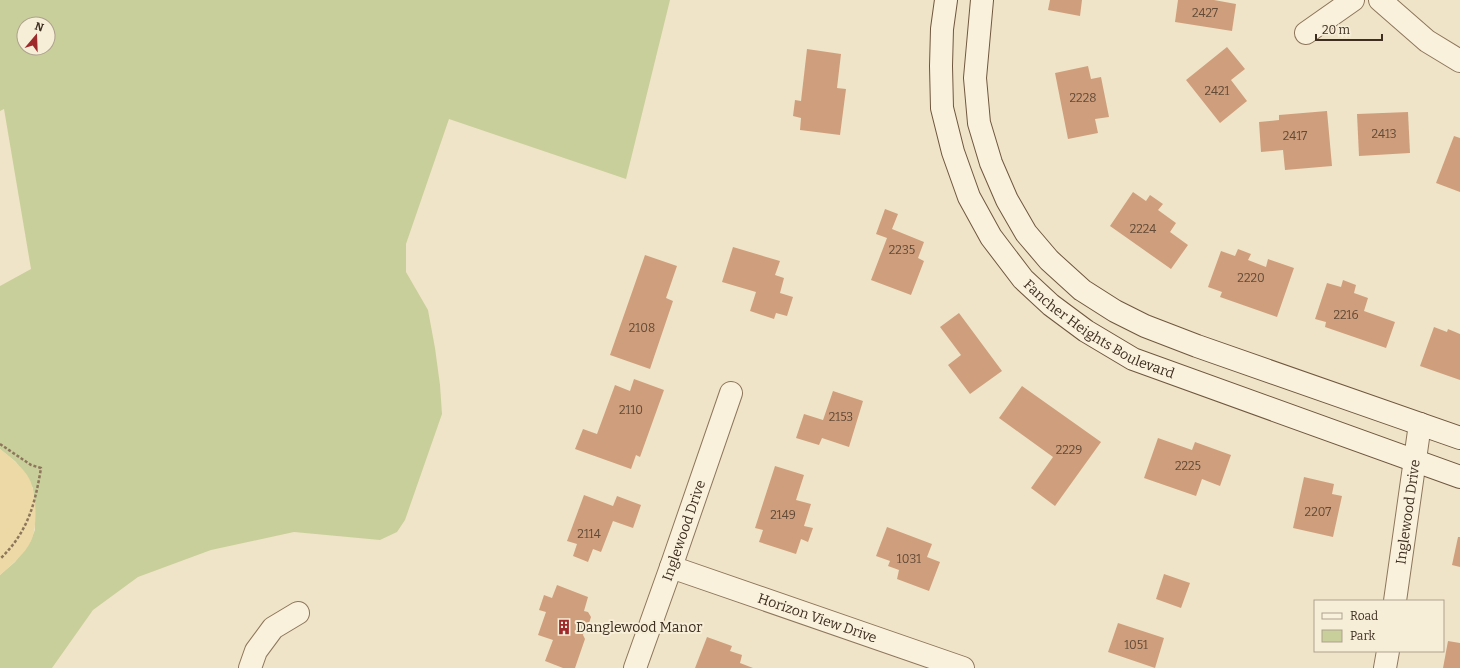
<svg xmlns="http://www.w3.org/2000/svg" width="1460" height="668" font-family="Bitter,serif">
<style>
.green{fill:#c9cf9b;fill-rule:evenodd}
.sand{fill:#ecd9a5}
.building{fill:#cf9f7d}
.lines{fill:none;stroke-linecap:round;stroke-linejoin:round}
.street-casing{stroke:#8d765c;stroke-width:24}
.secondary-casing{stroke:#6f573f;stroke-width:24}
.path{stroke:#8d765c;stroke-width:2.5;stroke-dasharray:3 2;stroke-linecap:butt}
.street{stroke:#faf1dc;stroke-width:22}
.secondary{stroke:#faf1dc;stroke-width:22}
.labels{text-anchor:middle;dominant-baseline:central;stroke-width:4;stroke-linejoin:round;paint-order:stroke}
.number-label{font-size:12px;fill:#624a37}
.street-label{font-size:14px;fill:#3d2e20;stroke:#f7eed8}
.poi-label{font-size:14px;fill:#3d2e20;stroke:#f7eed8;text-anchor:start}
</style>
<rect width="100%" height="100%" fill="#f0e4c8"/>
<path class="green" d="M0 0H670L626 179 449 119 406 244V272L428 310 435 348 440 385 442 414 405 520 397 532 380 540 294 532 211 550 138 577 93 610 52 668H0V575L15 562 30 542 35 530 33 488 16 462 0 449V286L31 269 4 109 0 111ZM24 24H48V48H24Z"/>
<path class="sand" d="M0 449C10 457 20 465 27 475 37 488 38 526 31 541 25 554 11 565 0 575Z"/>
<g class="building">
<polygon points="1050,0 1082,0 1080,16 1048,10"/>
<polygon points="1178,0 1214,0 1236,4 1232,31 1175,22"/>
<polygon points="1227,47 1245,69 1231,80 1247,101 1220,123 1186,80"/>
<polygon points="807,49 841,54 837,88 846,89 840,135 800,130 801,118 793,116 795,100 801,101"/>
<polygon points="1088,66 1091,79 1101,77 1109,117 1095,119 1098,133 1068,139 1055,73"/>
<polygon points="1327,111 1332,166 1285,170 1283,150 1261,152 1259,122 1279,120 1279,115"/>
<polygon points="1408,112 1410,153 1359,156 1357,114"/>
<polygon points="1454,136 1460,138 1460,192 1436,183"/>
<polygon points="1133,192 1146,201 1150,195 1163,204 1158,210 1176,223 1170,232 1188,245 1171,269 1110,226"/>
<polygon points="885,209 898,214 892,229 924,242 918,258 924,261 911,295 871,280 887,238 876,234"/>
<polygon points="733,247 780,261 775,275 784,278 780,293 793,297 787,316 776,313 774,319 750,311 756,292 722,282"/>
<polygon points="1238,249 1251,254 1248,260 1266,267 1268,259 1294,268 1277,317 1220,297 1222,292 1208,287 1221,251 1235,256"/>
<polygon points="645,255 677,266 666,298 673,301 650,369 610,355"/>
<polygon points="1343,280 1356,285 1354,293 1368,298 1364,311 1395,322 1386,348 1325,327 1326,322 1315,319 1327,283 1341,287"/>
<polygon points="959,313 1002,371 970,394 948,365 961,355 940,327"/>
<polygon points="1434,327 1447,332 1448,329 1460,334 1460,380 1420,366"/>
<polygon points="634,379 664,390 640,457 636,455 631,469 575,449 583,429 597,434 615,385 630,391"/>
<polygon points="1022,386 1101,442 1055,506 1031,488 1053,457 999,418"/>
<polygon points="833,391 863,401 849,447 822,438 819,445 796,438 804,414 823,420"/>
<polygon points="1158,438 1192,450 1195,442 1231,455 1220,486 1202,479 1196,496 1144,478"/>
<polygon points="775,466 804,475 796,500 811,504 804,526 813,528 808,542 801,539 796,554 759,542 763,530 755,528"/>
<polygon points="1304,477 1334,484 1332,494 1342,496 1333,537 1293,528"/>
<polygon points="584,495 613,506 617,496 641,505 633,528 613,521 601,552 593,549 588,562 573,556 577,544 567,541"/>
<polygon points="887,527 932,544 927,557 940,562 929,591 897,579 899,570 888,566 890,561 876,556"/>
<polygon points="1458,537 1460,537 1460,567 1452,565"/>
<polygon points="1164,574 1190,583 1181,608 1156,599"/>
<polygon points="557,585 588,597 584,611 588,612 591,617 588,626 585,627 583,635 585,639 575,668 563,668 545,661 553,640 538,635 546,612 539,610 544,595 552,598"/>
<polygon points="1118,623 1164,638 1155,668 1108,652"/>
<polygon points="707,637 732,646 730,651 742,655 740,663 753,668 695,668"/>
<polygon points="1448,641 1460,643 1460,668 1443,668"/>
</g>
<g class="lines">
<defs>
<g id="street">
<polyline points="1380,0 1427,41 1460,61"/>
<polyline points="1306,33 1353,0"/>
<path id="s1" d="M671 567 963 668"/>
<path id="s2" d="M1395 601 1420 424"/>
<polyline points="250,668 256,651 273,628 298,613"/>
<path id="s3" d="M635 668 671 567 731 393"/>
<polyline points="1385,668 1388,651"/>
</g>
<g id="secondary">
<path id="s4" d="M946 0 942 29 941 66 942 108 953 152 969 197 991 237 1023 279 1051 305 1086 331 1133 359 1460 477"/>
<polyline points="982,0 975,78 979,123 991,163 1007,200 1026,233 1049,260 1082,290 1115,311 1145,326 1197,346 1460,438"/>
</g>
</defs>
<use href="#street" class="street-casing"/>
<use href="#secondary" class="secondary-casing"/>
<path class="path" d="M0 444 31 465 41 468C35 504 28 532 0 559"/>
<use href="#street" class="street"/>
<use href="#secondary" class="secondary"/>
</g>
<defs>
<symbol id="building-bare" viewBox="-9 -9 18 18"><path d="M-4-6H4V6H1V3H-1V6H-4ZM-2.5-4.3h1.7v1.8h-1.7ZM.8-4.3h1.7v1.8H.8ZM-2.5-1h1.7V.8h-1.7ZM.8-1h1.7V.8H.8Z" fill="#9e2a2b" stroke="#f7eed8" stroke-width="2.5" paint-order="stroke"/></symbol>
</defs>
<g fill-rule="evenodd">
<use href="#building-bare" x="553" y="616" width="22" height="22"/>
</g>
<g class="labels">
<g class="number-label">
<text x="1205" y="13">2427</text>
<text x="1217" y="91">2421</text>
<text x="1083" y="98">2228</text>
<text x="1384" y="134">2413</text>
<text x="1295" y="136">2417</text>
<text x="1143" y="229">2224</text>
<text x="902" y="250">2235</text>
<text x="1251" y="278">2220</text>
<text x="1346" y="315">2216</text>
<text x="642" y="328">2108</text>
<text x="631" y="410">2110</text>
<text x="841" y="417">2153</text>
<text x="1069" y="450">2229</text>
<text x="1188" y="466">2225</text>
<text x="1318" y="512">2207</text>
<text x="783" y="515">2149</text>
<text x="589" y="534">2114</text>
<text x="909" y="559">1031</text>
<text x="1136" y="645">1051</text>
</g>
<g class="street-label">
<text stroke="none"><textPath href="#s4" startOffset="392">Fancher Heights Boulevard</textPath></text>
<text stroke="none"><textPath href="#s2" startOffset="90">Inglewood Drive</textPath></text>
<text stroke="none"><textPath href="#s3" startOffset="146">Inglewood Drive</textPath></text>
<text stroke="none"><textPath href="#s1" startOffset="155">Horizon View Drive</textPath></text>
</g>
<g class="poi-label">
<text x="576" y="627">Danglewood Manor</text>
</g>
</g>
<rect x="1314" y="600" width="130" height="52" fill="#f7eed8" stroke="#ada18e"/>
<rect x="1322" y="613" width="20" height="6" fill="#faf1dc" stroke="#ada18e"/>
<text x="1350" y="620" font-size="12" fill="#3d2e20">Road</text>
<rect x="1322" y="630" width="20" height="12" fill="#c9cf9b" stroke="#ada18e"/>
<text x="1350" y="640" font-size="12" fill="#3d2e20">Park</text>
<g transform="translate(36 36) rotate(19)"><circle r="19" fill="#f7eed8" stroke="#ada18e"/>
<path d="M0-3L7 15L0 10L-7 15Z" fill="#9e2a2b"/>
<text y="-6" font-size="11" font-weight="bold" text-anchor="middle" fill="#3d2e20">N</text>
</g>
<path d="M1316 34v6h66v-6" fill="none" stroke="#3d2e20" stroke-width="2"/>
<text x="1322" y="34" font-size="12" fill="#3d2e20" stroke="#f7eed8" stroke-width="3" paint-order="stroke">20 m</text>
</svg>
